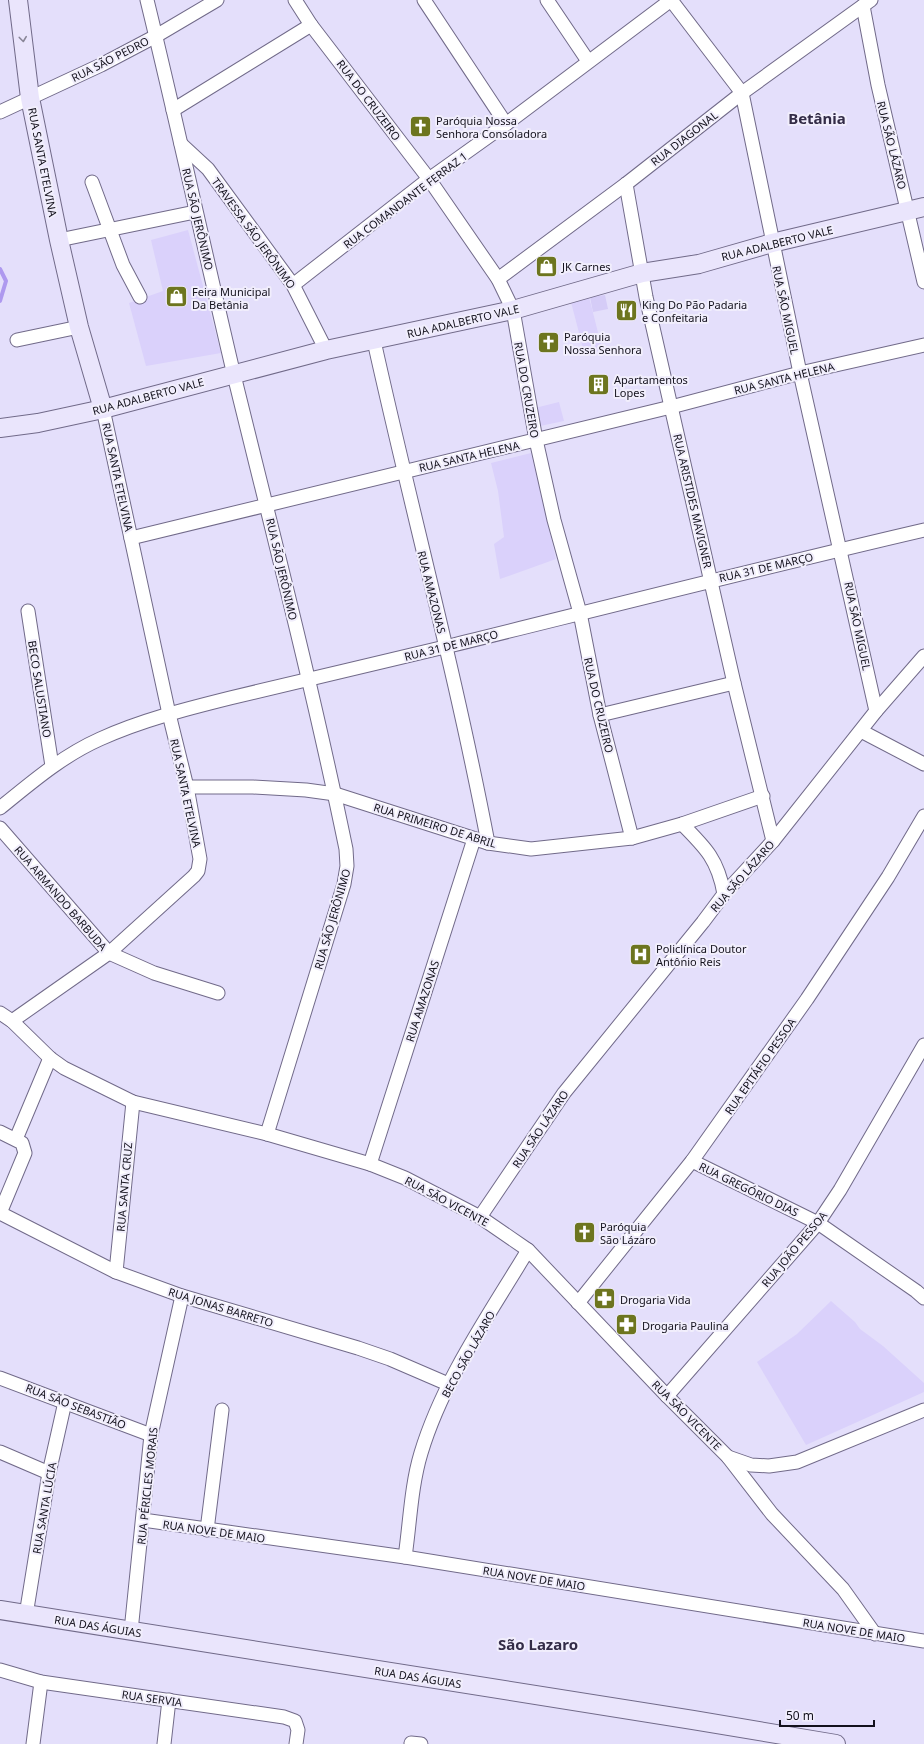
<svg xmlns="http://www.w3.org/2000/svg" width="924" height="1744" font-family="'Noto Sans',sans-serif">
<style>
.built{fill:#dad1fb}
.green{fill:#d5ccf7}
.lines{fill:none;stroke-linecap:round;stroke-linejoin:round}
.stream{stroke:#ae99ef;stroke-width:4}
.street-casing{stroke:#716a89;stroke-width:15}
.secondary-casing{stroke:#716a89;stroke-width:20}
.street{stroke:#fff;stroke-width:13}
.secondary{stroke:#eae5fc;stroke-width:18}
.oneway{stroke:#898697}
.labels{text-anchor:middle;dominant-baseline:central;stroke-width:4;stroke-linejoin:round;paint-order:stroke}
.street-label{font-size:11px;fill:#13111c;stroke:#f1eefc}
.poi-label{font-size:11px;fill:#13111c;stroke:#f1eefc;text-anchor:start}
.district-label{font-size:15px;font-weight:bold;fill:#332c47;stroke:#f1eefc}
</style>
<rect width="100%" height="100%" fill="#e4dffb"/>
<g class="built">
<polygon points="188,230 221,353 146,366 129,303 163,291 151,240"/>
<polygon points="589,297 603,352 585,356 571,302"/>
<polygon points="559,402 564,421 540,426 535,408"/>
<polygon points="531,453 556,559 500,579 494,544 504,537 498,491 491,463"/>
<polygon points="831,1301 855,1322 860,1329 883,1346 924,1383 924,1392 806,1445 757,1362 797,1334"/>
</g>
<polygon class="green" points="605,295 608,309 593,312 590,297"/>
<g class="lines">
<polyline class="stream" points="0,269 6,281 0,301"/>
<defs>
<g id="street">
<path d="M147 0C177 123 204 248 233 371 272 530 313 689 346 849L347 866 344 884 267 1134"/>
<polyline points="295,0 311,25 429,179 498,279 513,310 536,440 554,520 580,613 600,715 632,838"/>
<polyline points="424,0 506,124"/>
<polyline points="547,0 588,61"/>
<polyline points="671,0 742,93 800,373 876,711"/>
<polyline points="863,6 878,85 924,282"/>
<polyline points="173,110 311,25"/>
<polyline points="0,112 101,65 156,36 217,0"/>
<polyline points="181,144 208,169 293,285 326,350"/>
<polyline points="92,182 123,265 140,297"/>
<polyline points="626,184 646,297 734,683 773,841"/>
<polyline points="59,240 195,212"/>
<polyline points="498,279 626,184 742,93 871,0"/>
<polyline points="293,285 429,179 506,124 671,0"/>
<polyline points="17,340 79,327"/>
<path d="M374 341C411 508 456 675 488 843"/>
<polyline points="131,538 671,407 800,373 924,345"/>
<polyline points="28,611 52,766"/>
<polyline points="600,715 734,683"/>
<polyline points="861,731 924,764"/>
<polyline points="187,787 253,787 306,790 335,794 488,843 531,849 632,838 682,824 763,796"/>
<path d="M0 808C32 782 62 756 100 739 142 720 186 709 230 698 303 680 376 664 449 646 607 607 765 567 924 530"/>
<path d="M682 824C706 848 718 860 724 894"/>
<polyline points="0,828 109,953 154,973 218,993"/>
<polyline points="0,1013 12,1021 50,1058 64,1068 133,1102 267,1134 370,1164 405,1178 480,1217 528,1250 667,1396 728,1457 772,1514 843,1589 875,1634"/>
<polyline points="12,1021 109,953 194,876 198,871 200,859 187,787 169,714 103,409"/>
<polyline points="0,1132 22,1143 25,1153 0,1213"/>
<polyline points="16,1139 50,1058"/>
<polyline points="692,1161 818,1223 916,1291 924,1298"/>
<polyline points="370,1164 474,839"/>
<polyline points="0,1213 116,1272 182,1296 358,1348 390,1359 448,1384"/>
<polyline points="480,1217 564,1093 703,922 724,894 773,841 876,711 924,656"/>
<polyline points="116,1272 133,1102"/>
<polyline points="578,1303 692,1161 807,999 888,877 924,816"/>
<polyline points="0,1378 151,1435"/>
<polyline points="667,1396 818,1223 840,1190 924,1045"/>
<polyline points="0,1452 49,1473"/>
<polyline points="728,1457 751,1465 769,1466 797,1462 924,1410"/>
<polyline points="143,1520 405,1557 924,1641"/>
<polyline points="207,1530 222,1410"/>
<path d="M405 1557C410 1523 411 1486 421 1453 443 1380 489 1315 528 1250"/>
<polyline points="26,1615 49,1473 65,1402"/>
<polyline points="131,1631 151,1435 182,1296"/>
<polyline points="0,1670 41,1682 284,1717 295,1721 298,1730 296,1744"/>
<polyline points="411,1743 421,1744"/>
<polyline points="33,1744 41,1682"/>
<polyline points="164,1744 169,1700"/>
</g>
<g id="secondary">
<polyline points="18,0 30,98 59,240 79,327 103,409"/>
<polyline points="0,428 38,423 103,409 326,350 513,310 642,273 699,264 772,243 924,207"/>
<polyline points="0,1610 693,1720 836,1744"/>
</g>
</defs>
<use href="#street" class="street-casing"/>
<use href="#secondary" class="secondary-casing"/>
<use href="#street" class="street"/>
<use href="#secondary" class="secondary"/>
</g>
<defs><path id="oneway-chevron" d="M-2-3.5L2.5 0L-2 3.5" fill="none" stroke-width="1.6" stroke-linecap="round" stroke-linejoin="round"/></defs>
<use class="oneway" href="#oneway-chevron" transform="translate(23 39) rotate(83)"/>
<defs>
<symbol id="church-square" viewBox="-11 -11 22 22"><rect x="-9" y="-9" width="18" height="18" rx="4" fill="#6d751f" stroke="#f1eefc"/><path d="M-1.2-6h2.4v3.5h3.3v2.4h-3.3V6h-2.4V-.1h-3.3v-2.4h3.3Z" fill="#fff"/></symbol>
<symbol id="shop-square" viewBox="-11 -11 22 22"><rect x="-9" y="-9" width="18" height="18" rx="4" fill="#6d751f" stroke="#f1eefc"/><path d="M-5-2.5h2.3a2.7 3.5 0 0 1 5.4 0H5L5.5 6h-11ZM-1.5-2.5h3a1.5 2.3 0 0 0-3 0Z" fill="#fff"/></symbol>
<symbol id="restaurant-square" viewBox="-11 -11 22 22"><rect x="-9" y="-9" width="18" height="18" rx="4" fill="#6d751f" stroke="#f1eefc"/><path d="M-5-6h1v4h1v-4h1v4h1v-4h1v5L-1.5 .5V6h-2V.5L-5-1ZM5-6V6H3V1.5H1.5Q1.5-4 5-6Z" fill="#fff"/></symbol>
<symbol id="building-square" viewBox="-11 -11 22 22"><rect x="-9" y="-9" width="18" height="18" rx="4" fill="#6d751f" stroke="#f1eefc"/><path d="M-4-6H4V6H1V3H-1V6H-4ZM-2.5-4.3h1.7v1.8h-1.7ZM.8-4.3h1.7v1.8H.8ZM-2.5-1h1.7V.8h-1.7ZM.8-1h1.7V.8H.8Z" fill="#fff"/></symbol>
<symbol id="hospital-square" viewBox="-11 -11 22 22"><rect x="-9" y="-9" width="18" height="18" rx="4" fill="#6d751f" stroke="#f1eefc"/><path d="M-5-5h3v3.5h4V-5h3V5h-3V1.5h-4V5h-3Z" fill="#fff"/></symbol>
<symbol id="pharmacy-square" viewBox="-11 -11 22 22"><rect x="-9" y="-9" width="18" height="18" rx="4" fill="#6d751f" stroke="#f1eefc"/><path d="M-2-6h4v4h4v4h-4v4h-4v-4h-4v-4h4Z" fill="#fff"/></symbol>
</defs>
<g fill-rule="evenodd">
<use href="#church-square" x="408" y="114" width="25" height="25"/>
<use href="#shop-square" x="534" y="254" width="25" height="25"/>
<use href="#shop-square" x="164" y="284" width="25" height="25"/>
<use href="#restaurant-square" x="614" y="298" width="25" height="25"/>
<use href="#church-square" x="536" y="330" width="25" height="25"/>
<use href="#building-square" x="586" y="372" width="25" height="25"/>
<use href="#hospital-square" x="628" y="942" width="25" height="25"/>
<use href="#church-square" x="572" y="1220" width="25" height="25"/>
<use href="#pharmacy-square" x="592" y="1286" width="25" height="25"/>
<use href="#pharmacy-square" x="614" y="1312" width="25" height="25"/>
</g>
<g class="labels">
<g class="street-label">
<text transform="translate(110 59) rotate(-27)">RUA SÃO PEDRO</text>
<text transform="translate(369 100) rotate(53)">RUA DO CRUZEIRO</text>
<text transform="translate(684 138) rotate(-38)">RUA DIAGONAL</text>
<text transform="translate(892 145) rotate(76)">RUA SÃO LÁZARO</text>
<text transform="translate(43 162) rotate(79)">RUA SANTA ETELVINA</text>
<text transform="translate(405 200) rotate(-37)">RUA COMANDANTE FERRAZ 1</text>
<text transform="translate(198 219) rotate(77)">RUA SÃO JERÔNIMO</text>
<text transform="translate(254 233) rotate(54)">TRAVESSA SÃO JERÔNIMO</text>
<text transform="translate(777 243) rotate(-14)">RUA ADALBERTO VALE</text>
<text transform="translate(786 310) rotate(78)">RUA SÃO MIGUEL</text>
<text transform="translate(463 321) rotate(-13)">RUA ADALBERTO VALE</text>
<text transform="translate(784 378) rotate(-14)">RUA SANTA HELENA</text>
<text transform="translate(527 390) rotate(80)">RUA DO CRUZEIRO</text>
<text transform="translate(148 396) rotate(-15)">RUA ADALBERTO VALE</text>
<text transform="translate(469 456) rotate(-13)">RUA SANTA HELENA</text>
<text transform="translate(118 477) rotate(78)">RUA SANTA ETELVINA</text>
<text transform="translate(693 501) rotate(77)">RUA ARISTIDES MAVIGNER</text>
<text transform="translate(766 567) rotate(-13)">RUA 31 DE MARÇO</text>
<text transform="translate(282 569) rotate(77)">RUA SÃO JERÔNIMO</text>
<text transform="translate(432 592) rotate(76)">RUA AMAZONAS</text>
<text transform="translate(858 626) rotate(78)">RUA SÃO MIGUEL</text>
<text transform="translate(451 645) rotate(-14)">RUA 31 DE MARÇO</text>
<text transform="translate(40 689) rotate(81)">BECO SALUSTIANO</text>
<text transform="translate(599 705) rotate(77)">RUA DO CRUZEIRO</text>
<text transform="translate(186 793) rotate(78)">RUA SANTA ETELVINA</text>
<text transform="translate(435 825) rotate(17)">RUA PRIMEIRO DE ABRIL</text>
<text transform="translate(742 876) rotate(-49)">RUA SÃO LÁZARO</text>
<text transform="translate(61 898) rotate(49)">RUA ARMANDO BARBUDA</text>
<text transform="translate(332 919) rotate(-74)">RUA SÃO JERÔNIMO</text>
<text transform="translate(422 1001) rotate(-72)">RUA AMAZONAS</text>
<text transform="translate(760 1066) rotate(-55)">RUA EPITÁFIO PESSOA</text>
<text transform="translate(540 1129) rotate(-56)">RUA SÃO LÁZARO</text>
<text transform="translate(124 1187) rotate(-85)">RUA SANTA CRUZ</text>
<text transform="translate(749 1189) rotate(26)">RUA GREGÓRIO DIAS</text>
<text transform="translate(447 1201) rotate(28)">RUA SÃO VICENTE</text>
<text transform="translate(794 1249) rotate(-50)">RUA JOÃO PESSOA</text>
<text transform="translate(221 1307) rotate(17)">RUA JONAS BARRETO</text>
<text transform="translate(468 1354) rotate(-61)">BECO SÃO LÁZARO</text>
<text transform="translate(76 1406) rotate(21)">RUA SÃO SEBASTIÃO</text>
<text transform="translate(687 1415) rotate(45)">RUA SÃO VICENTE</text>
<text transform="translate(147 1486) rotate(-84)">RUA PÉRICLES MORAIS</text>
<text transform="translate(44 1508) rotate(-80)">RUA SANTA LÚCIA</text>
<text transform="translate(214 1531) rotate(8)">RUA NOVE DE MAIO</text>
<text transform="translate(534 1578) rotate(9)">RUA NOVE DE MAIO</text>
<text transform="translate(98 1626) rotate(9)">RUA DAS ÁGUIAS</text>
<text transform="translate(854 1630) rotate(9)">RUA NOVE DE MAIO</text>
<text transform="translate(418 1677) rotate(9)">RUA DAS ÁGUIAS</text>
<text transform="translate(152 1698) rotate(8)">RUA SERVIA</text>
</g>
<g class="poi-label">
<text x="436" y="120">Paróquia Nossa<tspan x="436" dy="13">Senhora Consoladora</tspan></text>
<text x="562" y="266">JK Carnes</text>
<text x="192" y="291">Feira Municipal<tspan x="192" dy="13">Da Betânia</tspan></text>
<text x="642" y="304">King Do Pão Padaria<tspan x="642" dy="13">e Confeitaria</tspan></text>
<text x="564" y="336">Paróquia<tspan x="564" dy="13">Nossa Senhora</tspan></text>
<text x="614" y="379">Apartamentos<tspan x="614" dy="13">Lopes</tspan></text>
<text x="656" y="948">Policlínica Doutor<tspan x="656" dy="13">Antônio Reis</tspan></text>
<text x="600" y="1226">Paróquia<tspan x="600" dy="13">São Lázaro</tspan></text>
<text x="620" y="1299">Drogaria Vida</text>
<text x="642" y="1325">Drogaria Paulina</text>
</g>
<g class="district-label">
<text x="817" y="118">Betânia</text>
<text x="538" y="1644">São Lazaro</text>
</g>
</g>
<path d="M780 1720v6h94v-6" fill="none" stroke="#13111c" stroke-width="2"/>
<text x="786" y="1720" font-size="12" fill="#13111c" stroke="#f1eefc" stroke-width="3" paint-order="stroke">50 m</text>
</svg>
